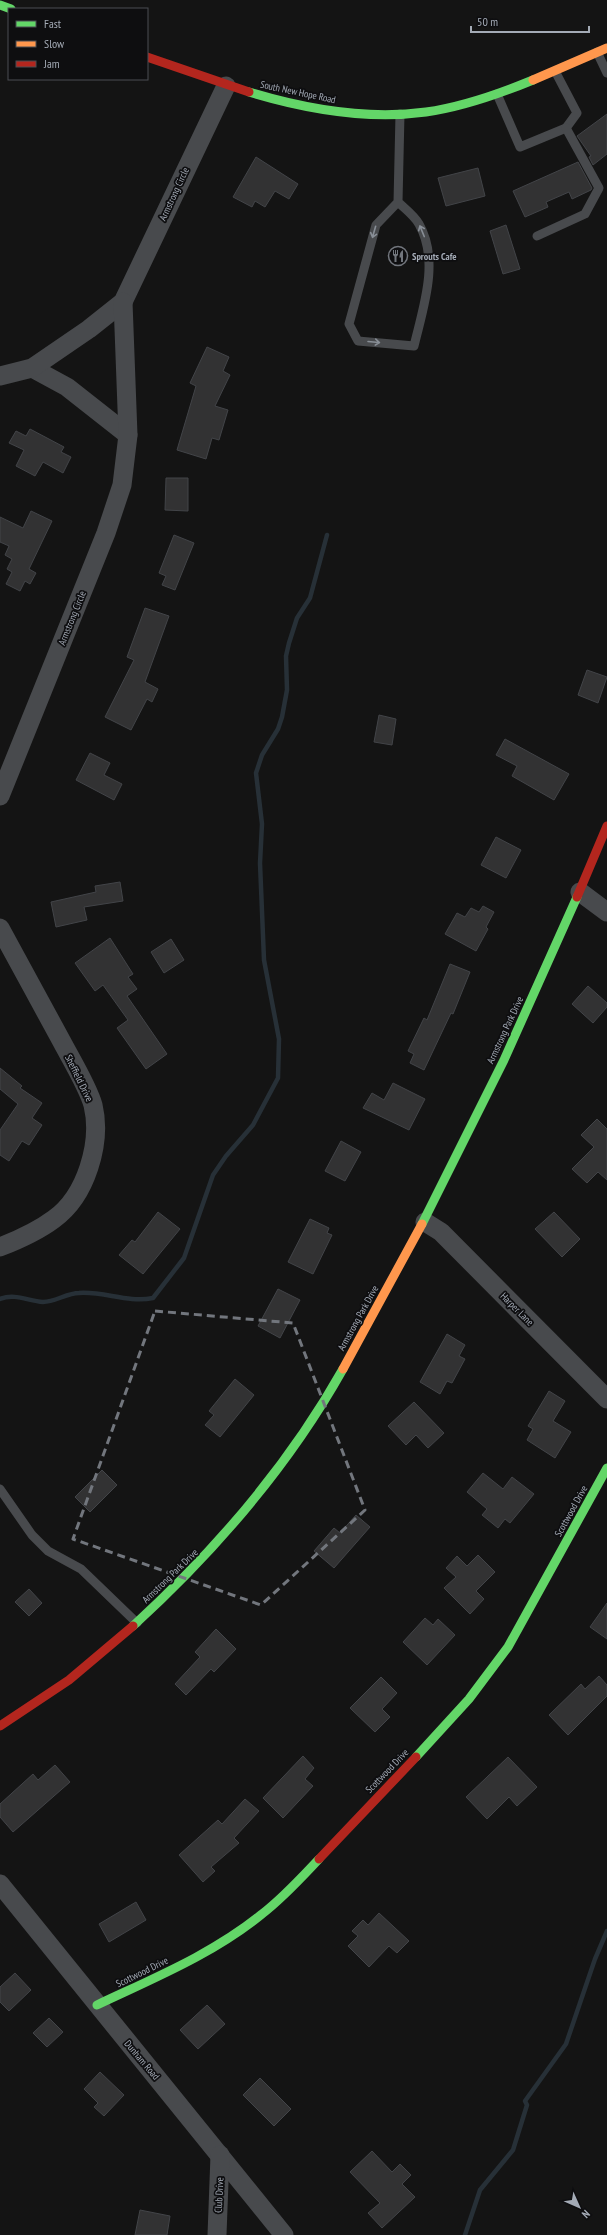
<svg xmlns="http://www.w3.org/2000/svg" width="607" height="2235" font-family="'PT Sans Narrow',sans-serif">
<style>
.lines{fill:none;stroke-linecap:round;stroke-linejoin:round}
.stream{stroke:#273037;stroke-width:4.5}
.building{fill:#323233;stroke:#424448}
.lane{stroke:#484a4d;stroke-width:9}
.street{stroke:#484a4d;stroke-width:19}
.fast{stroke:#63d668;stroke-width:9}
.slow{stroke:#ff974d;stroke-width:9}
.jam{stroke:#b3261e;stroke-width:9}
.oneway{stroke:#888e96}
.marked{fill:none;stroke:#72767d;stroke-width:3;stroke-dasharray:8 5;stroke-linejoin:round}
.labels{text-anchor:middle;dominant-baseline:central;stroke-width:3.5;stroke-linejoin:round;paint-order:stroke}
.street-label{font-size:10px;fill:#a4abb6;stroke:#0e0e10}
.poi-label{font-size:10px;font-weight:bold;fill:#a4abb6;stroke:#0e0e10;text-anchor:start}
</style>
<rect width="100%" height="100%" fill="#141414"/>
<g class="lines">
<g class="stream">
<path d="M0 1299C15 1293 28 1301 43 1302 55 1302 67 1293 79 1293 104 1291 127 1303 153 1298L184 1258 213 1175 226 1156 253 1125 278 1078 279 1039 264 960 260 863 262 824 256 773 262 755 278 729 282 717 287 690 286 656 289 643 297 618 310 598 327 535"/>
<polyline points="465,2235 480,2190 513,2150 527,2105 525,2101 566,2044 595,1959 607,1931"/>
</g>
</g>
<g class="building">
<polygon points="607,114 607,154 593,165 589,157 591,156 577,136"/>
<polygon points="256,157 298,184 289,199 275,191 265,207 255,201 252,207 233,197"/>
<polygon points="578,162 592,188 591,190 572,199 569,192 546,202 548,207 525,217 513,191"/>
<polygon points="478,168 485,196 446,206 438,178"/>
<polygon points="506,225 520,269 503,274 490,231"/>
<polygon points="207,347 229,357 223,371 230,375 215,406 228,410 219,440 212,438 206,459 177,450 196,386 190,383"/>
<polygon points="30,429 64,447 61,452 71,457 63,473 43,462 35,476 16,466 24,450 9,443 16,431 26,436"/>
<polygon points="166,478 188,478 188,511 165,510"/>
<polygon points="31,511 52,521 29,569 36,573 30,584 25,581 20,591 6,584 12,572 7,569 12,559 5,555 9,546 0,542 0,517 23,528"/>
<polygon points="174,535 194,543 175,590 162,585 166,576 159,573"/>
<polygon points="145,608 169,616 145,682 158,689 152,702 147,699 131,730 105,717 134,660 127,657"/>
<polygon points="587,670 607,677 598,703 578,695"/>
<polygon points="379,715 396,719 392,745 374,742"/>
<polygon points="505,739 569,774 554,800 512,776 517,766 496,755"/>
<polygon points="90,753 110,763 104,775 122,784 114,800 76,780"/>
<polygon points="496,837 521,850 506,878 481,865"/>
<polygon points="120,882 123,901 84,907 87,920 56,927 51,902 96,892 95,886"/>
<polygon points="483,906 494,912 486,927 488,929 476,951 445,934 457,913 465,917 471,908 479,912"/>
<polygon points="110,938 133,974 128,977 137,989 127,996 167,1054 146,1069 117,1028 128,1020 103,985 95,991 75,963"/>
<polygon points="171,939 184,960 164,973 151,952"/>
<polygon points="450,964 470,972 453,1014 451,1013 424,1070 410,1063 414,1054 408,1051 424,1018 427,1020"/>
<polygon points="588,986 607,1003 607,1007 593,1023 572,1004"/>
<polygon points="0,1068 22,1086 20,1088 42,1103 32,1118 42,1125 29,1145 22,1141 9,1161 0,1155 0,1130 18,1104 0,1089"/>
<polygon points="393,1083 425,1099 409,1130 363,1108 372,1093 384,1100"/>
<polygon points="597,1119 607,1129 607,1180 598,1172 587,1183 572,1169 594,1147 581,1135"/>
<polygon points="341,1141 361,1152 345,1181 325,1171"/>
<polygon points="158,1212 180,1229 143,1274 119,1255 132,1240 135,1242"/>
<polygon points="554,1212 580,1239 562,1257 535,1229"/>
<polygon points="310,1219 329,1228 327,1233 332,1235 313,1274 288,1262"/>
<polygon points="278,1289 300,1300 280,1338 258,1326"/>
<polygon points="447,1334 465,1345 459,1356 465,1359 452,1383 447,1381 440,1394 420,1382"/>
<polygon points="235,1379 254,1395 220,1437 205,1425 214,1415 209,1411"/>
<polygon points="549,1391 565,1401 553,1421 571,1432 555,1458 527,1440 533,1429 528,1426"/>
<polygon points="414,1402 444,1433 428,1448 416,1435 406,1445 388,1426"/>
<polygon points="102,1470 117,1485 90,1512 75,1497"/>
<polygon points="483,1473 503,1489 512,1477 534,1494 510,1523 505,1519 498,1528 482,1515 487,1509 467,1492"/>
<polygon points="356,1515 370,1527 334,1568 314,1551 334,1528 340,1533"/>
<polygon points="478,1555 495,1572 476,1591 484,1599 470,1614 444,1588 456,1577 446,1568 457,1556 467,1566"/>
<polygon points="29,1589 42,1603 29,1616 15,1602"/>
<polygon points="607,1603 607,1639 590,1627"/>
<polygon points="425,1618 433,1625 438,1619 455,1635 427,1665 403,1642"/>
<polygon points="216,1629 236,1649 214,1672 211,1669 186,1695 175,1684 200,1657 195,1652"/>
<polygon points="599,1676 607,1685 607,1696 568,1735 549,1715 581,1684 585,1689"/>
<polygon points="381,1677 397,1693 382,1709 390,1717 375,1732 350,1708"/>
<polygon points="303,1756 314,1768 305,1779 313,1786 283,1818 263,1798"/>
<polygon points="508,1757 537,1787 517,1806 509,1797 487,1819 466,1797"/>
<polygon points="55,1765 70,1782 13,1832 0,1817 0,1804 33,1774 38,1780"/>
<polygon points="245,1799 259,1811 234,1838 239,1843 211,1867 215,1871 203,1882 179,1855 218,1820 222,1824"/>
<polygon points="136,1902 146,1920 109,1942 99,1924"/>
<polygon points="379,1913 409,1941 397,1953 389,1946 369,1967 348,1946 358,1936 352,1931 363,1920 368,1925"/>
<polygon points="15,1973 31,1990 9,2011 0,2002 0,1987"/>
<polygon points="207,2005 225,2024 198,2049 180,2030"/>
<polygon points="49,2018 63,2032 47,2047 33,2033"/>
<polygon points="100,2072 124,2095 104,2116 94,2107 98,2103 84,2089"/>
<polygon points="260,2078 291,2109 274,2126 243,2095"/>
<polygon points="372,2151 392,2172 400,2164 411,2175 402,2184 415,2197 382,2228 368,2213 380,2203 350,2172"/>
<polygon points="140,2210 170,2216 167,2235 135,2235"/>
</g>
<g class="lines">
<g class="lane">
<polyline points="597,52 607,73"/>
<polyline points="497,94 520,147 566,128 577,113 555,71"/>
<path d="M398 202C404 208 414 215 419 224 440 261 423 308 414 346L358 341 349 324 376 225 398 202 400 114"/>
<polyline points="537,236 585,214 599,188 566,128"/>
<polyline points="0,1489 32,1535 48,1551 81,1569 137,1623"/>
</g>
<g class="street">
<polyline points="32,368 67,387 128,435"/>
<polyline points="0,376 32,368 89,329 123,302 226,86"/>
<polyline points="0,796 106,533 122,485 128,435 123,302"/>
<polyline points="580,892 607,912"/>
<path d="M0 928C21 966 41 1004 62 1042 71 1059 88 1087 93 1105 102 1143 86 1196 54 1219 38 1231 18 1240 0 1247"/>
<polyline points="425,1222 441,1232 607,1399"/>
<polyline points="0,1884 284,2235"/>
<polyline points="217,2235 220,2155"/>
</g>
<g class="fast">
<polyline points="0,5 11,9"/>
<path d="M249 92C305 109 367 120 426 112 463 107 499 94 533 80"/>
<polyline points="422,1224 504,1060 577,897"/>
<path d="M133 1626C216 1550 288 1467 343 1369"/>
<polyline points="416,1757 469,1699 508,1647 607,1468"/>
<path d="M97 2005C154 1978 213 1954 262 1914 283 1898 301 1878 319 1859"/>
</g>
<g class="slow">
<polyline points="533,80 607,48"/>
<polyline points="343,1369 422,1224"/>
</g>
<g class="jam">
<polyline points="147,57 249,92"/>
<polyline points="577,897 607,826"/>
<polyline points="0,1726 69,1680 133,1626"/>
<polyline points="319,1859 416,1757"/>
</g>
</g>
<defs><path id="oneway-shaft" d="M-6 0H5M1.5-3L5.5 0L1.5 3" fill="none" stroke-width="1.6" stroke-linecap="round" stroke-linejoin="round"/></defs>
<g class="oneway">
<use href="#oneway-shaft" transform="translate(422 231) rotate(-112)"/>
<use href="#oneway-shaft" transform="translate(374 232) rotate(106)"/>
<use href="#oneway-shaft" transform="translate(374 342) rotate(5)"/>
</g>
<path class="marked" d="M155 1311 293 1323 365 1510 261 1605 73 1539Z"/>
<defs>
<symbol id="restaurant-ring" viewBox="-11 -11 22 22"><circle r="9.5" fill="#0e0e10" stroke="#72767d" stroke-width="1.5"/><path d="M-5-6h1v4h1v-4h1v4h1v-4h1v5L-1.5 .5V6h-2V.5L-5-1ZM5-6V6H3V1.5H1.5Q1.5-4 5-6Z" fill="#72767d"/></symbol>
</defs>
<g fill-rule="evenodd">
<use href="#restaurant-ring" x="387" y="245" width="22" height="22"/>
</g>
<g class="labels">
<g class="street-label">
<text transform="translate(298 92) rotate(12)">South New Hope Road</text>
<text transform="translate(174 194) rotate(-65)">Armstrong Circle</text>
<text transform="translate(72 618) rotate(-68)">Armstrong Circle</text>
<text transform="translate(505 1030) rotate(-65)">Armstrong Park Drive</text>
<text transform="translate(79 1078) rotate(64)">Sheffield Drive</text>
<text transform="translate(517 1309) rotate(45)">Harper Lane</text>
<text transform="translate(358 1318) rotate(-61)">Armstrong Park Drive</text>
<text transform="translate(571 1511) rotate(-61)">Scottwood Drive</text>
<text transform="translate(170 1576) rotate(-44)">Armstrong Park Drive</text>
<text transform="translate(387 1771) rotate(-46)">Scottwood Drive</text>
<text transform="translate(142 1972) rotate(-26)">Scottwood Drive</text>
<text transform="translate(142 2060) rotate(50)">Dunham Road</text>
<text transform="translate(219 2195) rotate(-87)">Club Drive</text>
</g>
<g class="poi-label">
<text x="412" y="256">Sprouts Cafe</text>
</g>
</g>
<rect x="8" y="8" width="140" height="72" fill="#0e0e10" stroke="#4a4d52"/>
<rect x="16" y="21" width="20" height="6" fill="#63d668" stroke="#4a4d52"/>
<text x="44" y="28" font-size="12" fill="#a4abb6">Fast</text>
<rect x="16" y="41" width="20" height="6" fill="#ff974d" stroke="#4a4d52"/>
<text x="44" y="48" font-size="12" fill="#a4abb6">Slow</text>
<rect x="16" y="61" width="20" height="6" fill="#b3261e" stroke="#4a4d52"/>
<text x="44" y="68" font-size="12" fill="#a4abb6">Jam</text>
<g transform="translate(579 2207) rotate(135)" stroke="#0e0e10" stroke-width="3" paint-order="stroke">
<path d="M0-3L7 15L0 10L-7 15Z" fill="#a4abb6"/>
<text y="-6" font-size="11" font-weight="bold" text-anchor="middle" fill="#a4abb6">N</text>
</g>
<path d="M471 26v6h118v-6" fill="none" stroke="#a4abb6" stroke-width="2"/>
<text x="477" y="26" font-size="12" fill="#a4abb6" stroke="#0e0e10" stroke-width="3" paint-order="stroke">50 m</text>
</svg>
